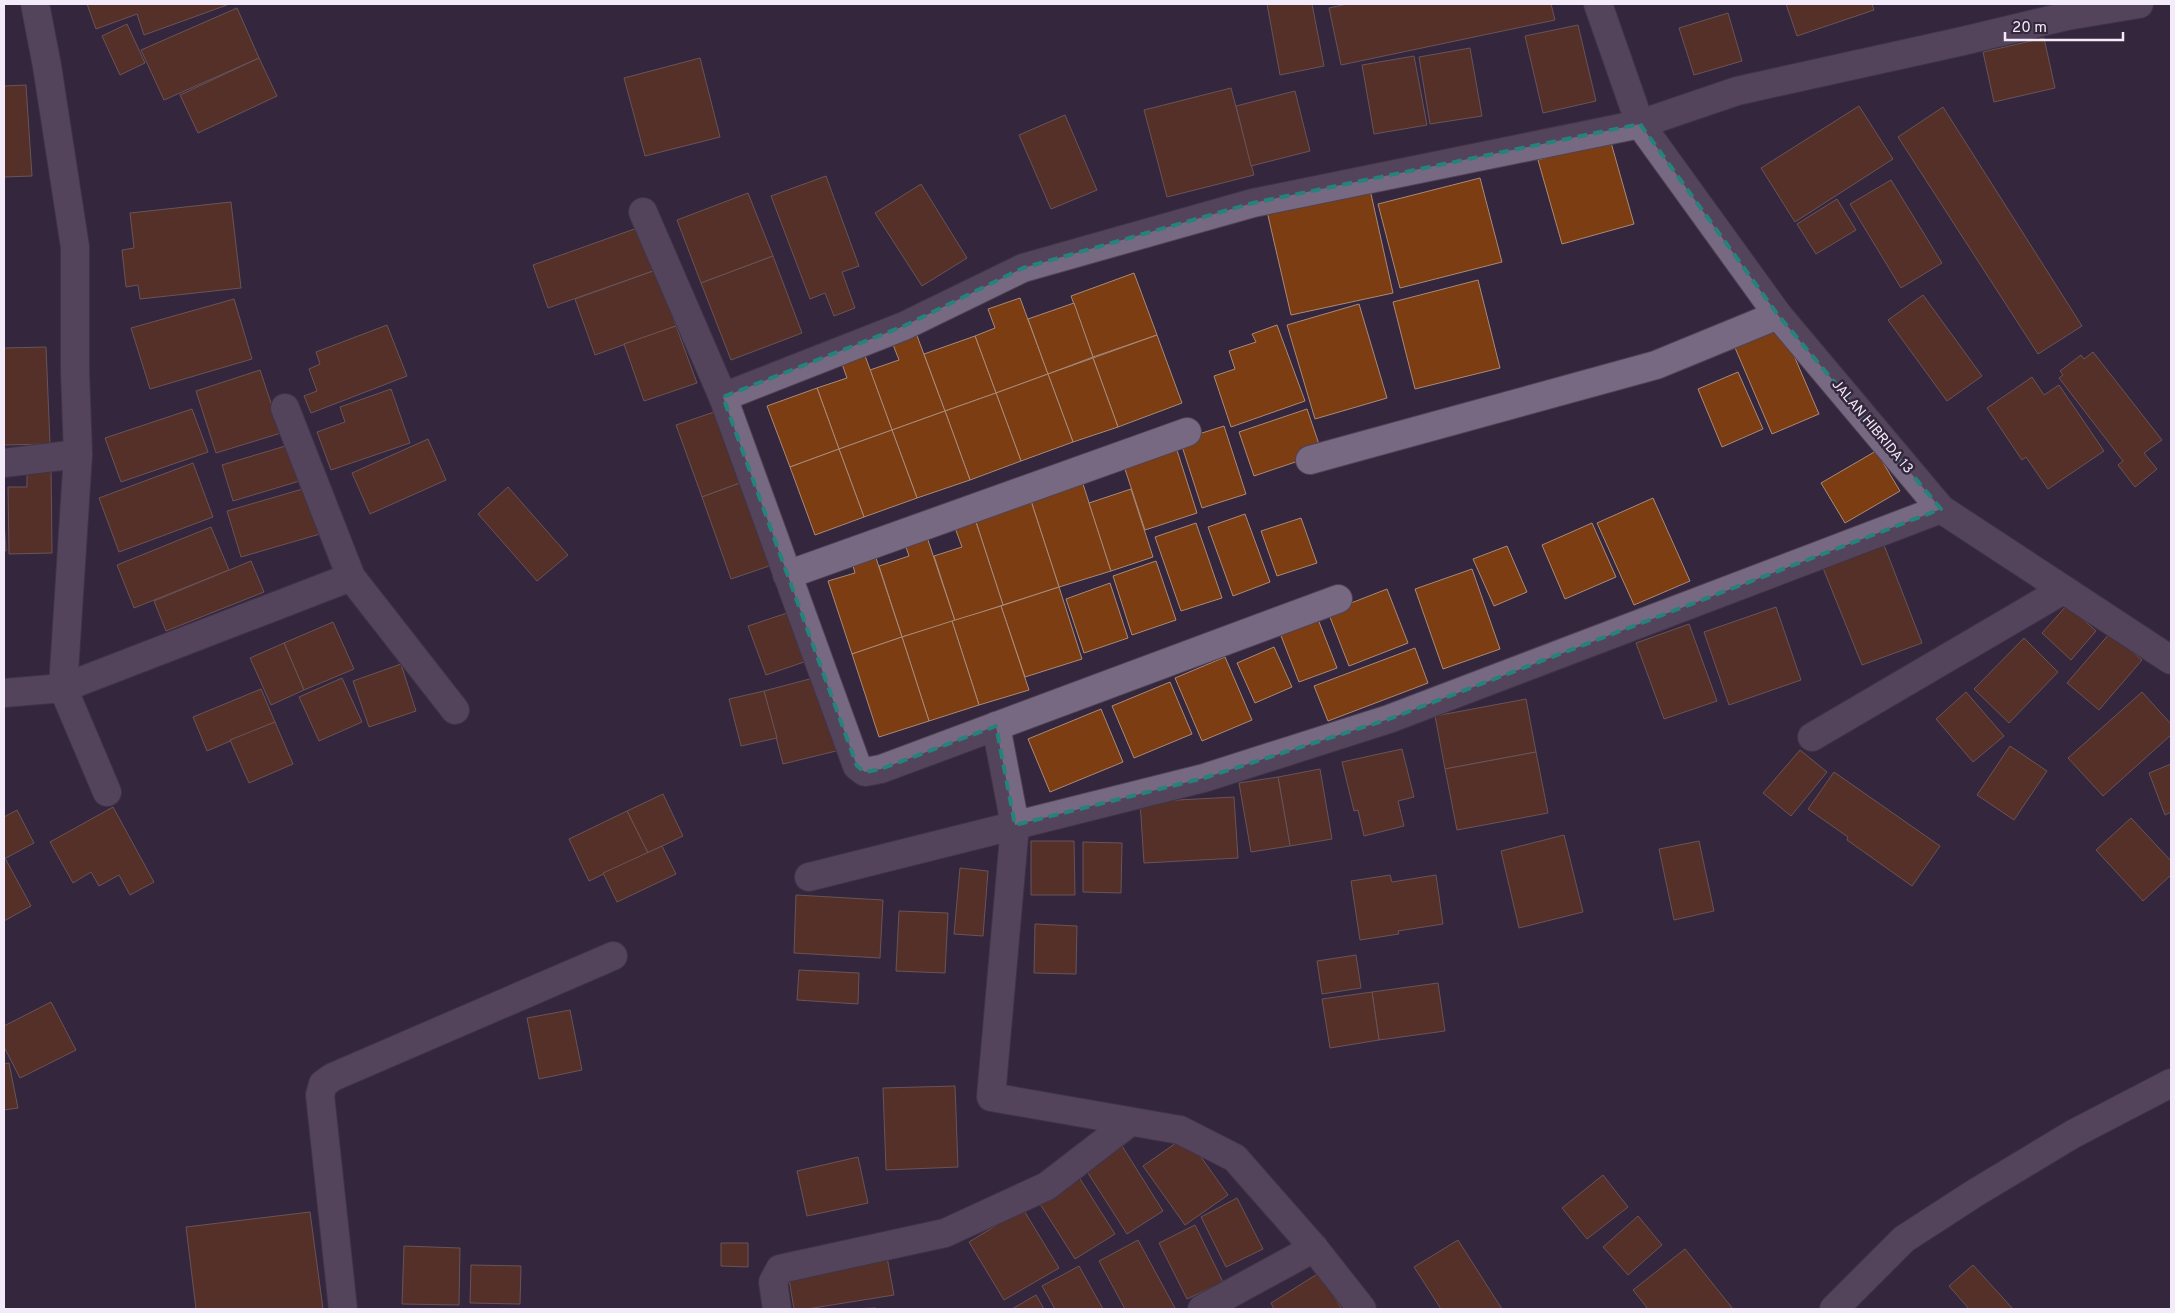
<svg xmlns="http://www.w3.org/2000/svg" width="2175" height="1313" font-family="Overpass,sans-serif">
<style>
.building{fill:#7b3d11;stroke:#a88a7a}
.lines{fill:none;stroke-linecap:round;stroke-linejoin:round}
.minor-casing{stroke:#4f4356;stroke-width:30}
.minor{stroke:#786982;stroke-width:28}
.marked{fill:none;stroke:#26827c;stroke-width:4;stroke-dasharray:10 6;stroke-linejoin:round}
.labels{text-anchor:middle;dominant-baseline:central;stroke-width:5;stroke-linejoin:round;paint-order:stroke}
.street-label{font-size:14px;fill:#f3ebf9;stroke:#34263c}
</style>
<rect width="100%" height="100%" fill="#34263c"/>
<g class="building">
<polygon points="87,4 226,4 227,5 144,35 137,14 96,29"/>
<polygon points="1267,4 1312,4 1324,66 1280,75"/>
<polygon points="1347,4 1551,4 1555,20 1341,65 1329,8"/>
<polygon points="1786,4 1872,4 1874,10 1797,36"/>
<polygon points="237,8 259,58 164,100 141,50"/>
<polygon points="1728,13 1742,61 1694,75 1679,28"/>
<polygon points="127,24 145,63 120,75 102,36"/>
<polygon points="1578,25 1596,101 1543,113 1525,36"/>
<polygon points="2044,38 2055,88 1994,102 1983,52"/>
<polygon points="1470,48 1482,116 1430,124 1419,57"/>
<polygon points="1414,56 1427,125 1374,134 1362,65"/>
<polygon points="259,58 277,96 198,133 180,95"/>
<polygon points="700,58 720,137 645,156 624,78"/>
<polygon points="26,85 32,176 4,177 4,86"/>
<polygon points="1231,88 1254,175 1167,197 1144,110"/>
<polygon points="1295,91 1310,151 1251,166 1236,106"/>
<polygon points="1859,106 1893,159 1795,222 1761,168"/>
<polygon points="1943,107 2082,326 2038,354 1898,137"/>
<polygon points="1065,115 1097,190 1051,209 1019,135"/>
<polygon points="1610,139 1634,224 1562,244 1538,160"/>
<polygon points="826,176 859,266 842,272 855,308 834,316 825,293 810,299 771,196"/>
<polygon points="1480,178 1502,262 1400,288 1378,204"/>
<polygon points="1891,180 1942,263 1901,288 1850,204"/>
<polygon points="921,184 967,258 922,286 875,213"/>
<polygon points="1369,185 1393,293 1291,315 1266,207"/>
<polygon points="748,193 773,256 701,283 677,220"/>
<polygon points="1837,199 1856,230 1816,254 1797,224"/>
<polygon points="231,202 241,288 140,299 138,285 126,287 122,250 134,248 130,213"/>
<polygon points="640,227 656,270 548,308 533,265"/>
<polygon points="773,256 802,333 731,360 701,283"/>
<polygon points="656,270 676,326 595,355 575,299"/>
<polygon points="1134,273 1157,335 1093,357 1071,296"/>
<polygon points="1478,280 1500,368 1415,389 1393,302"/>
<polygon points="1923,295 1982,376 1947,401 1888,320"/>
<polygon points="1020,298 1048,374 996,393 975,336 995,328 988,309"/>
<polygon points="234,299 252,359 150,389 131,328"/>
<polygon points="1074,303 1093,357 1048,374 1028,319"/>
<polygon points="1359,304 1387,398 1315,419 1287,325"/>
<polygon points="1780,323 1819,414 1772,434 1733,343"/>
<polygon points="387,325 407,376 311,413 304,396 317,391 309,369 320,364 316,352"/>
<polygon points="1277,325 1305,401 1231,427 1214,376 1235,369 1229,351 1256,342 1252,334"/>
<polygon points="676,326 697,383 644,401 624,344"/>
<polygon points="916,333 945,411 892,430 870,370 899,360 892,342"/>
<polygon points="1157,335 1182,403 1118,427 1093,358"/>
<polygon points="975,336 996,393 945,411 924,354"/>
<polygon points="46,347 50,444 4,445 4,348"/>
<polygon points="2093,352 2162,440 2144,453 2157,469 2135,487 2118,465 2123,461 2059,378 2063,375 2060,371 2081,355 2084,359"/>
<polygon points="864,353 892,430 839,449 817,388 847,378 841,361"/>
<polygon points="1093,358 1118,427 1073,442 1048,374"/>
<polygon points="260,370 281,433 216,453 196,391"/>
<polygon points="1738,372 1763,429 1722,447 1698,389"/>
<polygon points="1048,374 1073,442 1021,461 996,393"/>
<polygon points="2032,377 2044,395 2059,385 2104,451 2048,489 2026,457 2022,460 1987,408"/>
<polygon points="817,388 839,449 790,467 767,406"/>
<polygon points="391,389 410,443 331,470 317,432 345,422 340,407"/>
<polygon points="996,393 1021,461 970,480 945,411"/>
<polygon points="192,409 208,452 121,482 105,438"/>
<polygon points="723,409 748,480 702,497 676,425"/>
<polygon points="1307,409 1322,453 1254,476 1239,432"/>
<polygon points="945,411 970,480 917,498 892,430"/>
<polygon points="1224,426 1246,494 1202,508 1180,440"/>
<polygon points="892,430 917,498 864,517 839,449"/>
<polygon points="428,439 446,480 370,514 352,473"/>
<polygon points="292,444 303,480 233,501 222,465"/>
<polygon points="1175,444 1197,513 1145,530 1122,460"/>
<polygon points="839,449 864,517 815,535 790,467"/>
<polygon points="1876,451 1900,491 1845,523 1821,483"/>
<polygon points="193,463 213,517 119,552 99,498"/>
<polygon points="27,465 51,465 52,553 9,554 8,487 27,487"/>
<polygon points="748,480 778,563 731,579 702,497"/>
<polygon points="1083,484 1111,571 1059,587 1031,501"/>
<polygon points="508,487 568,555 537,581 478,514"/>
<polygon points="306,488 320,534 241,557 227,511"/>
<polygon points="1131,489 1153,557 1111,571 1089,503"/>
<polygon points="1653,498 1690,581 1634,605 1597,523"/>
<polygon points="1031,501 1059,587 1003,605 975,519"/>
<polygon points="1245,514 1270,582 1233,596 1208,527"/>
<polygon points="1301,518 1317,563 1277,576 1261,531"/>
<polygon points="975,519 1003,605 955,621 934,556 962,547 954,525"/>
<polygon points="4,520 6,551 4,551"/>
<polygon points="1196,523 1222,598 1181,611 1155,537"/>
<polygon points="1592,523 1616,577 1565,599 1542,545"/>
<polygon points="211,527 229,570 134,608 117,565"/>
<polygon points="927,537 955,621 902,637 879,566 909,556 905,544"/>
<polygon points="1884,545 1922,643 1862,665 1823,568"/>
<polygon points="1507,546 1527,592 1494,606 1473,559"/>
<polygon points="875,555 902,637 852,654 828,581 855,573 852,562"/>
<polygon points="251,561 264,592 166,631 154,601"/>
<polygon points="1156,561 1176,620 1132,635 1113,576"/>
<polygon points="1472,569 1500,649 1443,669 1415,589"/>
<polygon points="1110,583 1128,638 1084,653 1066,599"/>
<polygon points="1059,587 1082,659 1025,677 1001,606"/>
<polygon points="1387,589 1408,643 1349,666 1328,612"/>
<polygon points="2067,605 2096,631 2071,660 2042,633"/>
<polygon points="1001,606 1029,690 979,705 952,621"/>
<polygon points="1776,607 1801,680 1729,705 1704,632"/>
<polygon points="787,613 804,662 766,675 748,626"/>
<polygon points="1316,614 1337,668 1299,682 1278,628"/>
<polygon points="952,621 979,705 929,721 902,637"/>
<polygon points="333,622 354,669 304,690 284,643"/>
<polygon points="1689,624 1717,701 1664,719 1636,643"/>
<polygon points="2110,633 2142,660 2099,710 2067,683"/>
<polygon points="902,637 929,721 879,737 852,654"/>
<polygon points="2024,638 2058,672 2009,723 1974,689"/>
<polygon points="284,643 304,690 271,705 250,658"/>
<polygon points="1274,647 1292,687 1255,703 1237,663"/>
<polygon points="1415,648 1428,683 1328,721 1314,686"/>
<polygon points="1225,657 1252,720 1202,741 1175,678"/>
<polygon points="401,664 416,711 369,727 353,681"/>
<polygon points="821,676 840,750 783,764 764,691"/>
<polygon points="342,678 362,722 319,741 299,697"/>
<polygon points="1170,682 1192,734 1134,758 1112,706"/>
<polygon points="261,689 275,722 207,751 193,717"/>
<polygon points="764,691 777,738 741,746 729,699"/>
<polygon points="1966,692 2004,736 1973,762 1936,719"/>
<polygon points="2142,692 2171,724 2171,735 2103,796 2068,758"/>
<polygon points="1526,699 1536,752 1445,769 1435,716"/>
<polygon points="1101,709 1123,762 1050,792 1028,739"/>
<polygon points="275,722 293,764 249,783 230,740"/>
<polygon points="2010,746 2047,771 2014,820 1977,795"/>
<polygon points="1402,749 1414,797 1398,801 1404,826 1364,836 1358,810 1354,811 1342,762"/>
<polygon points="1800,750 1827,772 1791,816 1763,793"/>
<polygon points="1536,752 1548,813 1457,830 1445,769"/>
<polygon points="2171,764 2171,812 2165,815 2149,773"/>
<polygon points="1320,769 1332,839 1290,846 1278,777"/>
<polygon points="1834,772 1940,846 1912,886 1847,840 1848,837 1808,809"/>
<polygon points="1278,777 1290,846 1251,852 1239,783"/>
<polygon points="663,794 683,836 648,853 627,811"/>
<polygon points="1234,797 1238,858 1144,863 1140,802"/>
<polygon points="113,807 154,882 130,895 119,875 99,886 91,872 73,883 50,842"/>
<polygon points="17,810 34,843 4,859 4,817"/>
<polygon points="627,811 648,853 589,881 569,839"/>
<polygon points="2131,818 2171,861 2171,875 2143,901 2096,850"/>
<polygon points="1564,835 1583,912 1519,928 1501,851"/>
<polygon points="1031,841 1074,841 1075,895 1031,895"/>
<polygon points="1699,841 1714,911 1674,920 1659,849"/>
<polygon points="1083,842 1122,843 1121,893 1083,892"/>
<polygon points="662,846 676,874 617,902 603,873"/>
<polygon points="5,858 31,906 4,921 4,859"/>
<polygon points="960,868 988,871 983,936 954,934"/>
<polygon points="1390,875 1392,882 1436,875 1443,924 1398,931 1399,934 1360,940 1351,881"/>
<polygon points="796,895 883,900 880,958 794,953"/>
<polygon points="899,911 948,913 945,973 896,971"/>
<polygon points="1035,924 1077,926 1076,974 1034,973"/>
<polygon points="1356,955 1361,988 1322,994 1317,961"/>
<polygon points="799,970 859,973 858,1004 797,1000"/>
<polygon points="1438,983 1445,1031 1379,1040 1372,992"/>
<polygon points="1372,992 1379,1040 1330,1048 1322,999"/>
<polygon points="51,1002 76,1050 20,1078 4,1047 4,1026"/>
<polygon points="570,1010 582,1070 539,1079 527,1018"/>
<polygon points="9,1063 18,1108 4,1110 4,1064"/>
<polygon points="955,1086 958,1167 886,1170 883,1088"/>
<polygon points="1186,1136 1228,1195 1185,1225 1143,1166"/>
<polygon points="1122,1146 1163,1211 1127,1234 1086,1170"/>
<polygon points="858,1157 868,1203 807,1216 797,1171"/>
<polygon points="1075,1171 1115,1234 1075,1259 1035,1196"/>
<polygon points="1603,1175 1628,1207 1587,1239 1562,1208"/>
<polygon points="1237,1198 1263,1249 1226,1267 1201,1217"/>
<polygon points="1023,1209 1059,1268 1004,1300 969,1242"/>
<polygon points="310,1212 323,1309 196,1309 186,1227"/>
<polygon points="1638,1216 1662,1245 1628,1275 1603,1247"/>
<polygon points="1195,1225 1223,1282 1187,1299 1159,1243"/>
<polygon points="1138,1240 1175,1308 1173,1309 1125,1309 1099,1261"/>
<polygon points="1458,1240 1502,1309 1441,1309 1414,1267"/>
<polygon points="721,1243 748,1243 748,1267 721,1266"/>
<polygon points="404,1246 460,1248 459,1305 402,1304"/>
<polygon points="1685,1249 1733,1309 1648,1309 1633,1290"/>
<polygon points="887,1257 894,1295 807,1309 794,1309 788,1273"/>
<polygon points="471,1265 521,1266 520,1304 470,1303"/>
<polygon points="1973,1265 2013,1309 1969,1309 1949,1286"/>
<polygon points="1079,1266 1103,1309 1055,1309 1042,1286"/>
<polygon points="1319,1273 1342,1309 1274,1309 1271,1303"/>
<polygon points="1036,1295 1044,1309 1012,1309"/>
<polygon points="876,1308 876,1309 847,1309"/>
</g>
<g class="lines">
<defs>
<g id="minor">
<polyline points="35,4 47,66 75,247 75,371 78,454 63,688 107,792"/>
<polyline points="1598,4 1640,124 1778,315 1941,509 2171,660"/>
<polyline points="643,212 723,397 904,326 1023,268 1253,203 1640,124 1737,91 1963,41 2067,16 2139,4"/>
<polyline points="723,397 857,766 865,772 881,769 1338,599"/>
<polyline points="285,408 351,577 455,710"/>
<polyline points="1310,460 1656,365 1778,315"/>
<polyline points="4,463 78,454"/>
<polyline points="787,575 1187,432"/>
<polyline points="4,693 63,688 351,577"/>
<polyline points="996,726 1015,825 991,1097 1180,1130 1235,1158 1314,1248 1362,1309"/>
<polyline points="1812,737 2063,590"/>
<polyline points="809,877 1204,778 1389,719 1941,509"/>
<polyline points="343,1309 320,1095 323,1084 333,1077 613,956"/>
<polyline points="777,1309 773,1282 780,1269 945,1233 1047,1186 1130,1122"/>
<polyline points="1202,1309 1314,1248"/>
<polyline points="1834,1309 1904,1239 1975,1193 2073,1134 2171,1083"/>
</g>
</defs>
<use href="#minor" class="minor-casing"/>
<use href="#minor" class="minor"/>
</g>
<path d="M0 0H2175V1313H0ZM1640 124 1778 315 1941 509 1389 719 1204 778 1015 825 996 726 881 769 865 772 857 766 723 397 904 326 1023 268 1253 203Z" fill="#34263c" fill-opacity=".55" fill-rule="evenodd"/>
<path class="marked" d="M1640 124 1778 315 1941 509 1389 719 1204 778 1015 825 996 726 881 769 865 772 857 766 723 397 904 326 1023 268 1253 203Z"/>
<g class="labels">
<g class="street-label">
<text transform="translate(1872 427) rotate(50)">JALAN HIBRIDA 13</text>
</g>
</g>
<rect width="2175" height="1313" fill="none" stroke="#f3ebf9" stroke-width="10"/>
<path d="M2005 32v8h118v-8" fill="none" stroke="#f3ebf9" stroke-width="2.5"/>
<text x="2012" y="32" font-size="15" fill="#f3ebf9" stroke="#34263c" stroke-width="4" paint-order="stroke">20 m</text>
</svg>
